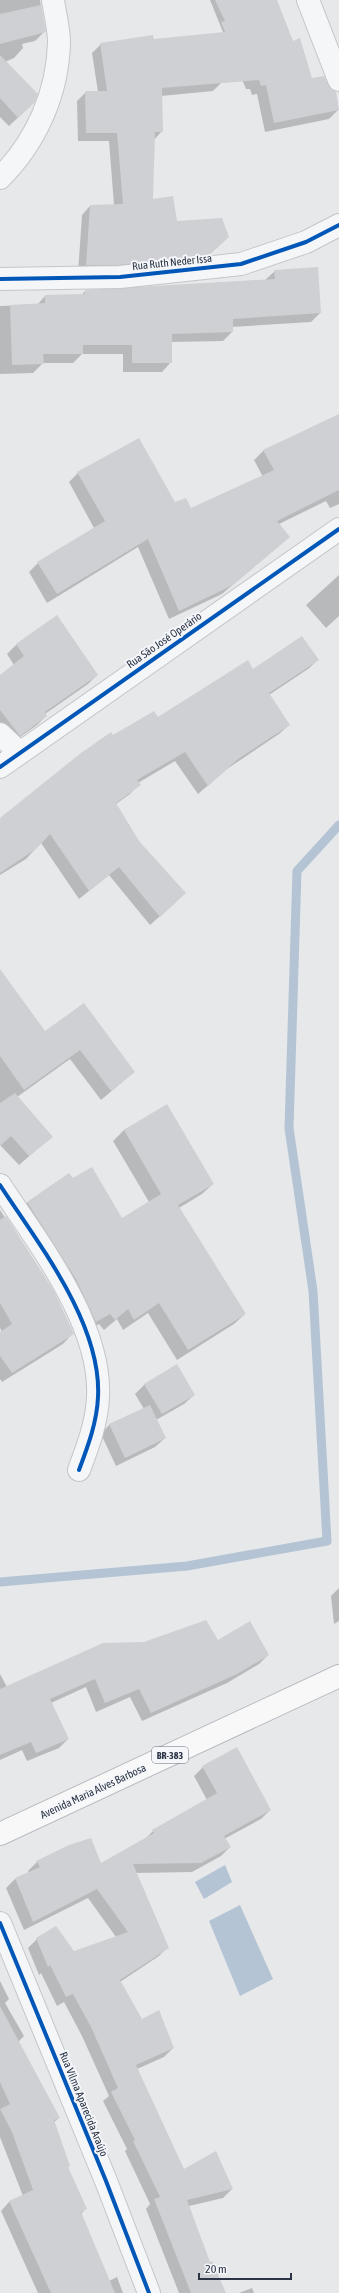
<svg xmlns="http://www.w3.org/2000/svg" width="339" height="2293" font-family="'Asap Condensed',sans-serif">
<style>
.water{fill:#b4c4d5}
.shadow{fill:#0003}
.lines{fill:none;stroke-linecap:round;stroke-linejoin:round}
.stream{stroke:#b4c4d5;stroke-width:9}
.building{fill:#ced0d3}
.minor-casing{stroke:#c4c6c8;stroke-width:24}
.tertiary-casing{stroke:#c4c6c8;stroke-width:24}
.trunk-casing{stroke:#b8bbbf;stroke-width:24}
.minor{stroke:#f5f6f7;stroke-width:22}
.tertiary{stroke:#f5f6f7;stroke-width:22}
.trunk{stroke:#f8f8f8;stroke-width:22}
.cycleway-casing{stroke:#f4f6f9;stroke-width:6}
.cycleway{stroke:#0057b8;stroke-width:4}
.labels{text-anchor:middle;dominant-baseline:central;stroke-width:4;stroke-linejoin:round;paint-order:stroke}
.shield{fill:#f4f6f9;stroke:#676e7b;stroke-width:1}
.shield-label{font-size:10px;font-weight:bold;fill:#2b3445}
.street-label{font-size:11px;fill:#2b3445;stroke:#f4f6f9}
</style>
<rect width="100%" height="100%" fill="#e6e8ea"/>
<g class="water">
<polygon points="225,1865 232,1882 204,1899 195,1882"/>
<polygon points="240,1905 273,1979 240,1996 209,1921"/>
</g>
<g class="shadow">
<polygon points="0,0 40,0 45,31 35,41 22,44 23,48 14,58 5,62 24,112 9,126 0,117"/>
<polygon points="210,0 276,0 292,42 311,80 339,109 329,119 265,132 257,94 252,95 250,89 246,89"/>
<polygon points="153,40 221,83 213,91 161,96 162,131 154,140 152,200 176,222 219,246 199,263 78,273 82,215 90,206 114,205 109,141 78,141 77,101 86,92 98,92 92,53 101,44"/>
<polygon points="275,271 320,313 311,322 232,327 232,332 223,341 171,342 171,362 162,372 123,372 123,354 82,354 73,363 43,363 33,373 0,374 0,306 37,305 45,296 82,295 85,291 265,280"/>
<polygon points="339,415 339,504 330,508 326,501 279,524 289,537 222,594 169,619 138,547 47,603 29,572 38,563 94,528 69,482 78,473 190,510 263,477 254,460 264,450"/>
<polygon points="339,575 339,616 326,628 306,605"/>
<polygon points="57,617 97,675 88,684 45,714 46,716 37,725 10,744 0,731 0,676 14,665 7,654 16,645"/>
<polygon points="318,660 308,669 269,695 289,725 279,734 227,769 198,794 175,761 138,783 139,784 130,794 116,804 176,902 150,925 109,875 79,899 41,843 26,859 0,875 0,820 113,736 158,719 253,671"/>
<polygon points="0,971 45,1033 134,1072 101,1100 70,1059 17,1097 51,1137 19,1165 0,1145"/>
<polygon points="166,1106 213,1184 202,1194 179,1208 245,1314 234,1324 177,1360 148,1313 123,1330 117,1319 104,1330 99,1324 85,1332 17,1214 27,1203 69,1175 122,1220 149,1202 113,1141 124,1130"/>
<polygon points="0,1210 53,1292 72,1334 63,1344 2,1382 0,1379 0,1333 2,1332 0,1328"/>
<polygon points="145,1384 194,1395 184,1404 156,1420 165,1438 155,1447 116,1466 101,1434 110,1424 144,1409 135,1394"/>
<polygon points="339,1588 339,1621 334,1624 331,1596"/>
<polygon points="217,1641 268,1655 259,1664 227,1683 142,1721 130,1697 96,1712 86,1687 51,1703 68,1739 59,1748 27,1761 22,1750 0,1760 0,1674 7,1687"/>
<polygon points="237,1749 270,1810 261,1819 224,1839 230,1847 221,1856 192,1872 136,1873 168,1947 159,1956 120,1982 142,2020 173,2048 164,2057 137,2069 183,2170 215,2152 232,2189 223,2198 189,2206 209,2264 225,2293 179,2293 146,2209 150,2204 125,2151 127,2149 103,2101 109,2096 82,2036 64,2002 57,2006 41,1973 39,1975 28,1948 37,1939 74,1952 116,1937 88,1898 24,1930 6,1888 15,1879 29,1873 28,1871 37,1862 101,1864 144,1840 153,1831 207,1800 194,1776 203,1767"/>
<polygon points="0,1981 9,1999 5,2003 24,2036 18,2042 59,2118 54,2122 67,2167 86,2208 81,2214 109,2281 117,2277 123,2293 38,2293 1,2211 10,2201 23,2196 0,2137"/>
<polygon points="252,2288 254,2293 239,2293"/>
</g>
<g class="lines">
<polyline class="stream" points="0,1582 187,1566 327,1541 313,1291 289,1128 297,871 339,825"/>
</g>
<g class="building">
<polygon points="215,0 277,0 293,41 300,38 312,78 324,76 331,89 336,92 339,110 274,123 266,85 261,86 259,80 162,88 163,132 155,132 153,199 173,196 177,221 222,218 229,237 209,255 119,265 86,265 90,205 123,204 117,133 86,133 85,91 107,91 100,43 153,35 154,39 225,32 221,22 225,21"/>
<polygon points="41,5 46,32 0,44 0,14"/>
<polygon points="0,55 38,94 34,103 18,118 0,98"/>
<polygon points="318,267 321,313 233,319 233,332 172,334 172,363 132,363 132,345 83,345 83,354 43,354 44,364 12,365 10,305 45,303 45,295 85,294 85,290 275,279 274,270"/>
<polygon points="339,414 339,490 277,521 290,537 233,585 179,611 148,539 57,594 37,562 105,521 77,472 139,438 175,502 186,498 191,508 274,470 263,450"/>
<polygon points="57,615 98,675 45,712 47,716 20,736 0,710 0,675 24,656 16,644"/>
<polygon points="302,636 319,660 269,693 290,725 238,759 208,786 185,752 137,780 141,785 116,803 139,841 186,893 160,917 119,867 89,891 50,834 36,849 0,873 0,818 81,753 111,732 113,735 154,711 158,717 248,660 253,669"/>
<polygon points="0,969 45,1031 84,1003 135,1072 111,1091 80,1050 24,1090 0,1056"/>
<polygon points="15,1093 53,1137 29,1156 11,1136 0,1146 0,1103"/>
<polygon points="167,1104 214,1184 178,1205 246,1314 188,1350 159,1303 134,1320 128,1309 115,1320 110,1314 96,1322 76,1279 27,1202 69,1173 73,1178 92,1167 122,1218 161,1194 124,1130"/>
<polygon points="6,1216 54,1291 74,1334 12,1373 0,1356 0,1332 12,1324 0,1303 0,1220"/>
<polygon points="177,1364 195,1395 162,1414 144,1384"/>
<polygon points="150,1405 166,1438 125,1458 109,1424"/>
<polygon points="206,1620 218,1640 250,1621 269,1655 237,1674 151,1713 139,1689 105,1703 95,1679 50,1699 69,1739 36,1753 31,1742 0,1755 0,1689 103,1643 144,1642"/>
<polygon points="237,1747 271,1810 224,1836 231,1847 201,1863 133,1864 169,1948 120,1980 142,2019 159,2010 174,2048 136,2065 184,2169 216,2151 233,2189 187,2200 210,2262 212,2261 226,2293 191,2293 154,2199 160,2197 133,2141 135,2140 111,2092 118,2088 91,2027 73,1994 66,1997 50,1965 48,1967 36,1938 56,1926 74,1951 128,1932 97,1889 33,1922 15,1878 40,1867 36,1861 69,1845 91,1838 101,1863 154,1833 152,1830 217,1793 202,1766"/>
<polygon points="0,2006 60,2118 54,2120 70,2166 68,2167 87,2209 81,2212 115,2293 51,2293 9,2201 33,2190 12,2132 0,2109 10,2104 0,2082"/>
</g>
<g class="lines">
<defs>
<g id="minor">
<polyline points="308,0 339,80"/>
<path d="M0 178C36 142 58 93 59 42 59 29 55 14 53 0"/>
<polyline points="0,279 120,277 241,264 306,242 339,225"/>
<polyline points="0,734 19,752"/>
<path d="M0 1185C38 1243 102 1324 98 1397 97 1422 88 1446 79 1470"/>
<polyline points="0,1923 106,2181 149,2293"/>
</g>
<polyline id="tertiary" points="0,767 339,529"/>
<polyline id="trunk" points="0,1834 339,1676"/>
</defs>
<use href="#minor" class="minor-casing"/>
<use href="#tertiary" class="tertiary-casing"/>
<use href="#trunk" class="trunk-casing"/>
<use href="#minor" class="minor"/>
<use href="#tertiary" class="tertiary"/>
<use href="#trunk" class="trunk"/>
<defs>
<g id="cycleway">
<polyline points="0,279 120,277 241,264 306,242 339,225"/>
<polyline points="0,767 339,529"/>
<path d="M0 1185C38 1243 102 1324 98 1397 97 1422 88 1446 79 1470"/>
<polyline points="0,1923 106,2181 149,2293"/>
</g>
</defs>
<use href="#cycleway" class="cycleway-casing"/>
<use href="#cycleway" class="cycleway"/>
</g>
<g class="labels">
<rect class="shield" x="152" y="1747" width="36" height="16" rx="3"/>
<g class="shield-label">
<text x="170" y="1755">BR-383</text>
</g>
<g class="street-label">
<text transform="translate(172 262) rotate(-6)">Rua Ruth Neder Issa</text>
<text transform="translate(164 640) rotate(-35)">Rua São José Operário</text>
<text transform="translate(93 1791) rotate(-25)">Avenida Maria Alves Barbosa</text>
<text transform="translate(84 2104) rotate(68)">Rua Vilma Aparecida Araújo</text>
</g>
</g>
<path d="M199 2273v6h92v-6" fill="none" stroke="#2b3445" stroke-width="2"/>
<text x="205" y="2273" font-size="12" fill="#2b3445" stroke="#f4f6f9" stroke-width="3" paint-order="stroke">20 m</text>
</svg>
